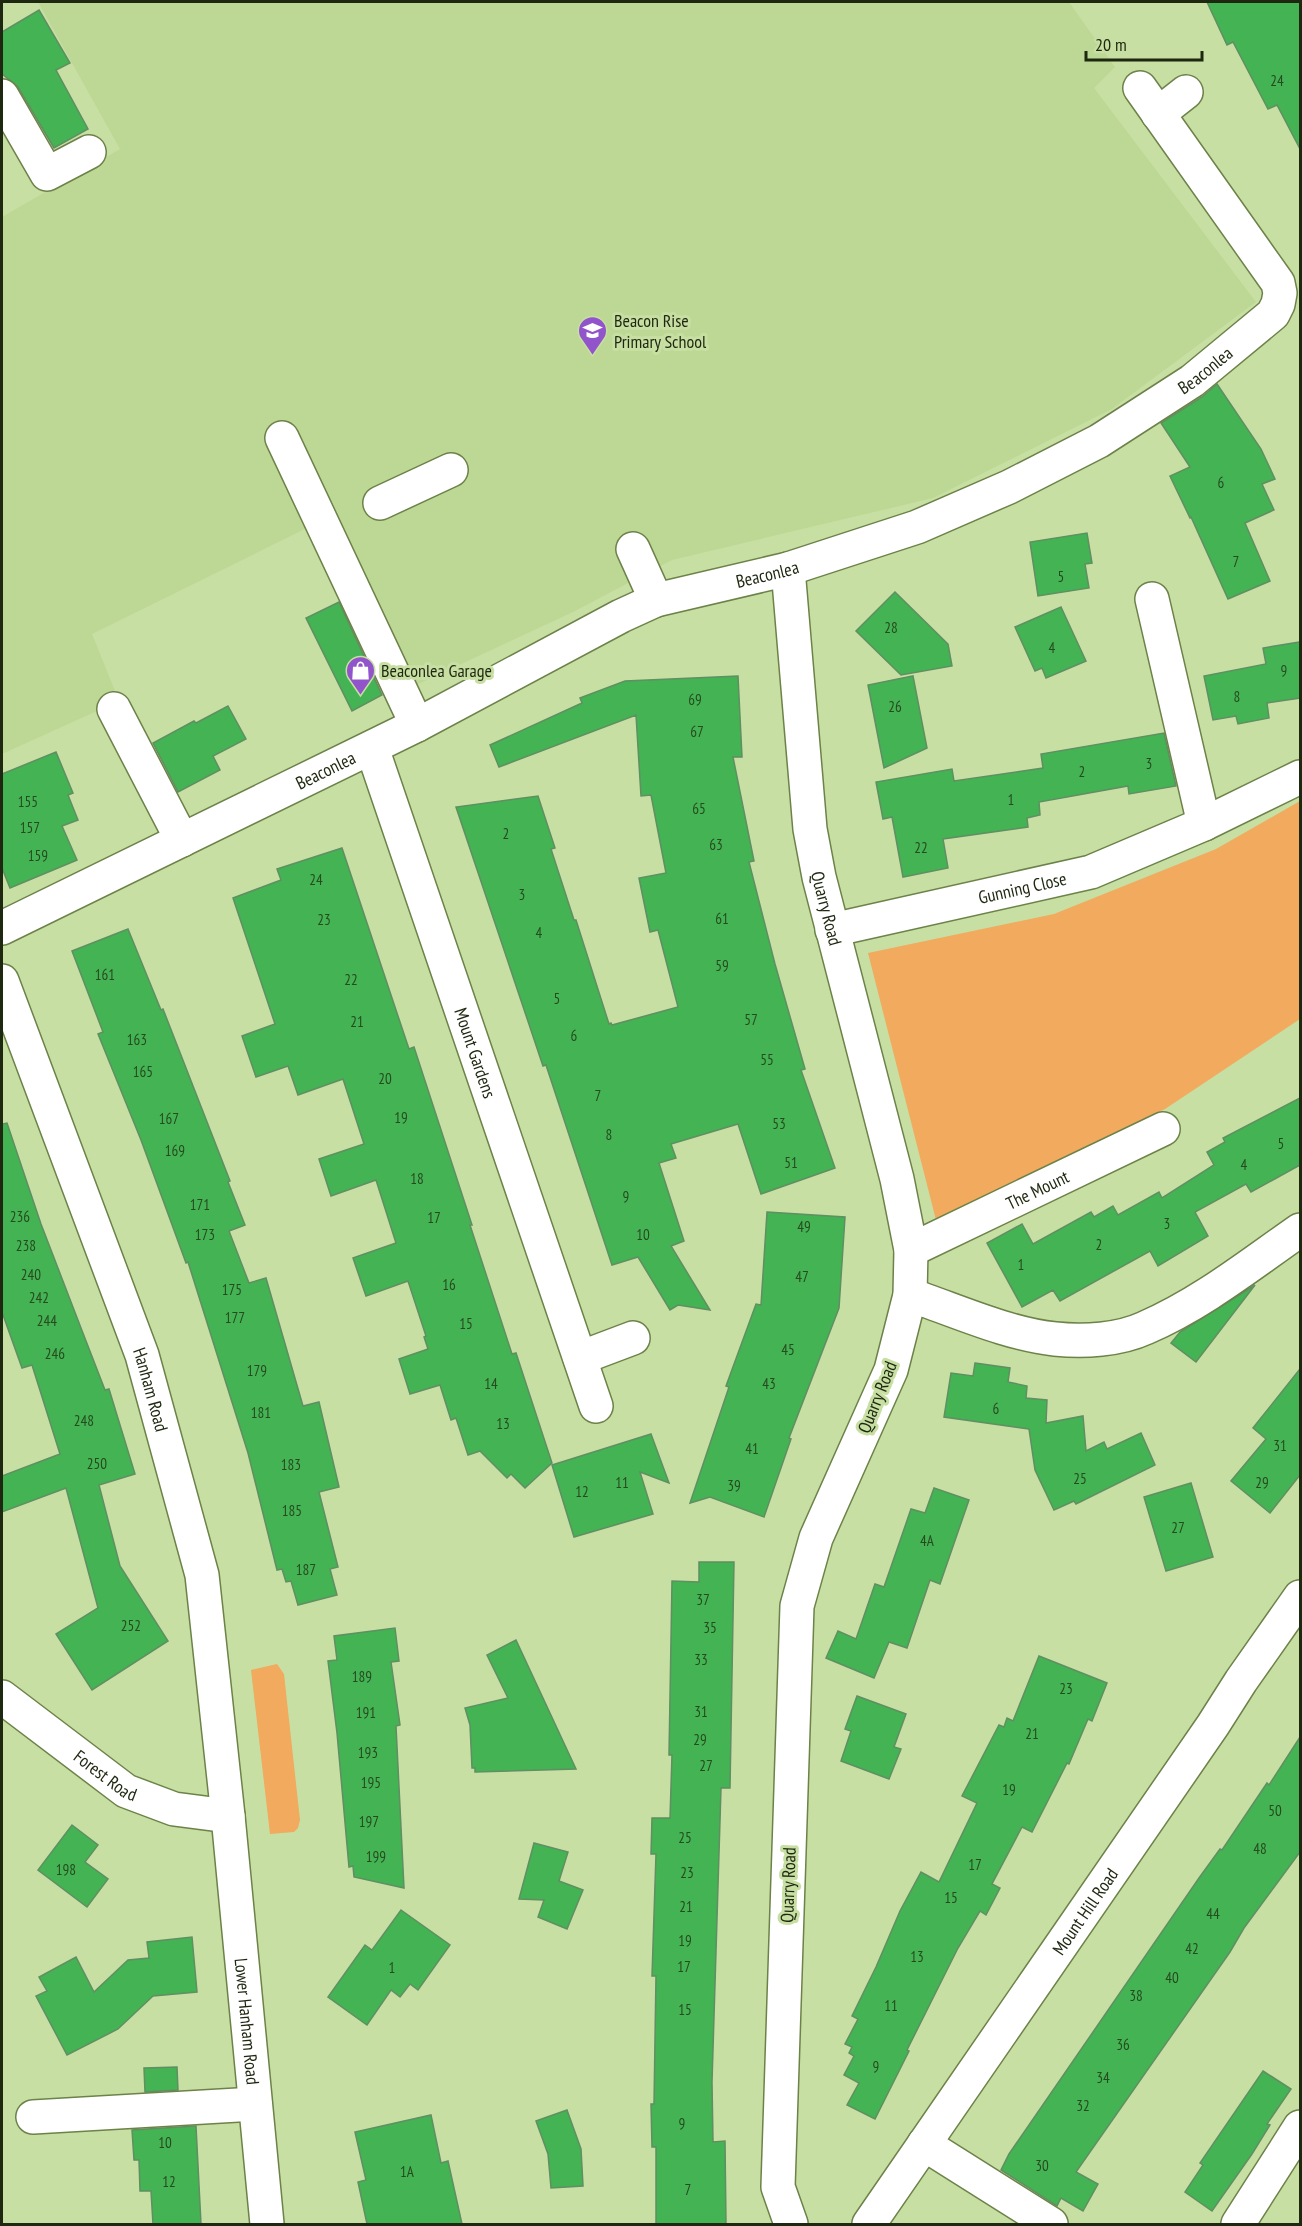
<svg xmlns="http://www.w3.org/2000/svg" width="1302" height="2226" font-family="'PT Sans Narrow',sans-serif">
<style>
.built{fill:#bdd894}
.green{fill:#f1aa5e}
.building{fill:#43b353;stroke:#5f8f62;stroke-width:1.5}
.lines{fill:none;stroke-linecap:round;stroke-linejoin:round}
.minor-casing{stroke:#6c8249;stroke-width:36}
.major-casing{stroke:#6c8249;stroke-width:36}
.minor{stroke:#fff;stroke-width:33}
.major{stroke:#fff;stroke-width:33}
.labels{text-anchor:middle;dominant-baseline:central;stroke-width:6;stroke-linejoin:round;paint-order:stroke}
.number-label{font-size:15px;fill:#274a20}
.poi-label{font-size:18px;fill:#1e270f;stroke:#c7dfa3;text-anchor:start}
.street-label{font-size:18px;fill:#1e270f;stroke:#c7dfa3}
</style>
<rect width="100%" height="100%" fill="#c7dfa3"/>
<polygon class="built" points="38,2 1069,2 1115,67 1094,88 1256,302 1112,409 933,498 672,560 573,612 397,694 309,527 92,634 119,701 2,754 2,217 120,149"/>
<g class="green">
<polygon points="1300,801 1300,1019 1165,1109 936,1220 868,953 1054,914 1216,849"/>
<polygon points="277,1664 284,1674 300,1820 298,1828 294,1832 270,1834 251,1670"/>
</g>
<g class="building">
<polygon points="1207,2 1300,2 1300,149 1277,105 1268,109 1233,42 1227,45"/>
<polygon points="39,10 70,63 56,70 88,129 54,148 18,87 2,74 2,32"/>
<polygon points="1217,384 1261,449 1275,479 1262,484 1274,510 1245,523 1270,581 1228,599 1191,517 1190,518 1170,476 1190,467 1161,423 1202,397"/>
<polygon points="1087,533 1092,563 1085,564 1089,588 1038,596 1030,542"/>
<polygon points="895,592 948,644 952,666 901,675 856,631"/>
<polygon points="339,602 382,695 352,711 306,618"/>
<polygon points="1061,607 1086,661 1046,678 1042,668 1035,671 1015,627"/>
<polygon points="1300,642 1300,698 1267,703 1269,718 1238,724 1236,716 1213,720 1204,676 1266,664 1263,648"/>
<polygon points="738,676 742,757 733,757 754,861 749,862 775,964 805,1069 801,1070 835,1168 761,1194 738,1124 671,1144 676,1158 659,1163 684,1241 671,1246 710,1310 678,1305 670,1310 638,1257 612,1265 546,1065 543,1066 456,807 538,796 555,848 551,849 574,920 576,920 609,1024 611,1023 612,1025 678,1007 658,930 650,932 639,878 666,873 651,795 641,796 636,715 499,767 490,745 582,703 580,698 625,681"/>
<polygon points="913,676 927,748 884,768 868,685"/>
<polygon points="228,706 246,739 213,756 220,770 178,792 153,743 194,721 196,723"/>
<polygon points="1164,733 1176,786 1129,794 1128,786 1039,802 1040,815 1027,818 1028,827 943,839 948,868 903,877 892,817 883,819 876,782 952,769 954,781 1043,768 1041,754"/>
<polygon points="56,752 73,793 68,795 78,820 62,826 77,860 10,888 2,868 2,774"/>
<polygon points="342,848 409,1049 414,1047 472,1225 470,1225 512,1354 516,1353 552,1463 525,1488 511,1474 507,1478 480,1451 468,1455 456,1418 451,1420 440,1385 410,1394 399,1359 428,1349 424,1337 426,1336 408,1281 366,1296 353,1258 396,1243 376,1180 331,1196 319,1159 364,1144 343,1079 298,1095 288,1066 256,1077 242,1036 275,1024 233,898 281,880 277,869"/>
<polygon points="128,929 161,1010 163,1009 230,1181 228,1182 245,1225 229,1231 249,1283 266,1278 303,1406 319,1402 339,1487 319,1492 338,1567 330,1569 337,1595 298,1605 291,1581 286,1582 282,1569 277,1570 248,1453 188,1262 186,1263 141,1140 98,1034 103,1032 72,951"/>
<polygon points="1300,1098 1300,1165 1251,1192 1246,1184 1195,1212 1208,1236 1158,1266 1150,1251 1060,1301 1053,1290 1022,1307 987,1243 1022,1224 1033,1244 1091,1212 1094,1217 1113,1206 1118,1215 1159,1192 1162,1198 1214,1165 1207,1152 1225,1142 1223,1138"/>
<polygon points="7,1123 41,1224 81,1328 105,1390 109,1389 135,1474 99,1485 120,1566 168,1641 92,1690 56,1634 98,1608 66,1488 2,1512 2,1476 60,1454 32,1365 22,1368 2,1312 2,1124"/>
<polygon points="767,1212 845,1217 839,1308 789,1438 791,1439 764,1517 710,1497 690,1503 729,1387 726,1386 756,1304 761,1305"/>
<polygon points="1255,1285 1196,1362 1171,1343 1180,1332"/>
<polygon points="975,1363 1010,1368 1008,1382 1027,1386 1026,1398 1047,1400 1046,1423 1083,1416 1086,1451 1104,1442 1107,1449 1141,1433 1155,1465 1076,1504 1074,1501 1054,1510 1035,1470 1029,1429 944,1417 951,1373 973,1376"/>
<polygon points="1300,1369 1300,1475 1270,1513 1231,1481 1266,1439 1253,1428"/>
<polygon points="651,1434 669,1483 640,1472 653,1514 574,1537 552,1465"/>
<polygon points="1191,1483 1213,1557 1166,1571 1144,1497"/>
<polygon points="934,1488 969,1500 940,1584 930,1580 907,1648 889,1642 874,1678 826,1658 838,1631 856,1639 875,1584 884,1587 911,1509 925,1513"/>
<polygon points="699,1562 734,1562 730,1788 721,1788 712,2082 713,2142 725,2141 726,2224 656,2224 656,2147 652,2147 651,2104 654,2104 656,1976 652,1976 656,1854 651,1854 652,1818 670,1818 672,1755 669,1755 672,1581 699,1582"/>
<polygon points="395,1628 399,1661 391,1662 400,1725 396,1726 404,1888 354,1877 353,1866 349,1867 337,1733 328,1661 337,1660 334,1636"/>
<polygon points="516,1640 576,1769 475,1772 475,1768 472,1768 470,1725 465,1708 508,1698 487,1655"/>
<polygon points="1039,1656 1107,1683 1092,1721 1088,1719 1069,1764 1067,1763 1032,1832 1022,1827 992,1884 1000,1888 986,1915 980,1911 958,1948 907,2050 909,2051 875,2119 847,2105 859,2083 844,2075 854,2056 849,2053 852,2047 845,2044 858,2019 852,2016 876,1967 900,1911 921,1872 939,1882 977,1803 962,1796 999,1725 1004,1727 1007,1718 1013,1721"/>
<polygon points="857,1696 906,1714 894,1747 901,1749 889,1779 841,1761 851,1731 845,1729"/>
<polygon points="1300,1737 1300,1852 1244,1928 1230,1952 1076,2172 1098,2184 1083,2211 1061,2198 1057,2206 1001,2170 1009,2154 1199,1878 1220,1849 1222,1850 1267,1783 1269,1785"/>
<polygon points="72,1825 98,1845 85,1862 108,1879 87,1907 38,1870"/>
<polygon points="534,1843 568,1852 559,1881 583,1890 567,1929 538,1917 544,1900 519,1899"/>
<polygon points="401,1910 450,1945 418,1990 410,1984 400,1997 391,1990 367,2025 328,1997 365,1945 372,1950"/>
<polygon points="192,1937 197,1992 153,1996 118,2029 67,2055 36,1996 47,1991 39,1977 76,1957 94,1992 128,1960 149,1958 147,1942"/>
<polygon points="177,2067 178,2090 145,2092 144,2068"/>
<polygon points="1263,2071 1291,2089 1267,2124 1270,2125 1252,2154 1212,2211 1185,2192 1203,2165 1200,2163"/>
<polygon points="567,2110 581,2149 583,2186 551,2188 548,2154 536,2121"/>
<polygon points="431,2115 441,2163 448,2161 462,2224 367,2224 358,2182 366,2180 355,2132"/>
<polygon points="196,2126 201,2224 153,2224 151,2191 140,2191 139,2160 134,2160 132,2130"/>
</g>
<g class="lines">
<defs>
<g id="minor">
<polyline points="2,96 47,174 89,152"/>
<polyline points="1158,114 1186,92"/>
<polyline points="282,438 417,725"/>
<polyline points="380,503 451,470"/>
<polyline points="633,549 656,600"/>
<path id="s1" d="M788 569 810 829 819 877 897 1179 911 1250 910 1295 891 1370 816 1538 797 1606 778 2187 791 2224"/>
<polyline points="1152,599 1204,824"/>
<polyline points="114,709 182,840"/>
<path id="s2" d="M372 748 596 1406"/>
<path id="s3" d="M2 928 417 725 621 616 656 600 788 569 917 527 1009 487 1099 441 1192 381 1273 314 1278 304 1280 293 1278 283 1140 88"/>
<path id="s4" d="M832 930 1091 872 1204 824 1300 777"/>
<path id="s5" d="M911 1250 1163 1129"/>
<path d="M910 1295C955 1310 1007 1334 1055 1339 1084 1342 1119 1340 1145 1328 1201 1304 1251 1264 1300 1230"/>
<polyline points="580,1358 633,1338"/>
<path id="s6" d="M2 1697 126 1791 174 1809 228 1816"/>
<polyline points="33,2117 255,2104"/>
<polyline points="924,2144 1051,2224"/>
<path id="s7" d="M869 2224 1213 1725 1241 1681 1300 1597"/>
<polyline points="1238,2224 1300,2127"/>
</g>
<g id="major">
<path id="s8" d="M2 981 142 1355 202 1575 228 1816 267 2224"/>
</g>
</defs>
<use href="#minor" class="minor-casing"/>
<use href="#major" class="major-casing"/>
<use href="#minor" class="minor"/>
<use href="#major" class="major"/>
</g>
<defs>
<symbol id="school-pin" viewBox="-11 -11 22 30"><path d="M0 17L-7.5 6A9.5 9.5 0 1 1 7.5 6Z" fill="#9254ca" stroke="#c7dfa3"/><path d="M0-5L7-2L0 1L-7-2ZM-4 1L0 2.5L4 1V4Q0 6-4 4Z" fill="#fff"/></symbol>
<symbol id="shop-pin" viewBox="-11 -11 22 30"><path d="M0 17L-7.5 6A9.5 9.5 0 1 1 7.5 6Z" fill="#9254ca" stroke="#c7dfa3"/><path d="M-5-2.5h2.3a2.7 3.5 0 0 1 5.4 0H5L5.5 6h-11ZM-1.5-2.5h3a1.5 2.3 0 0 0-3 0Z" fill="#fff"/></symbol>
</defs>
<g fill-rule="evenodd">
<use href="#school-pin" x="576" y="314" width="33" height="45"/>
<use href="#shop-pin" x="344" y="654" width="33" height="45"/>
</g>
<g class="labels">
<g class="number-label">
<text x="1277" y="80">24</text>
<text x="1221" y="482">6</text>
<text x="1236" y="561">7</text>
<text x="1061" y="576">5</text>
<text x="891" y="627">28</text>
<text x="1052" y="647">4</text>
<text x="1284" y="670">9</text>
<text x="1237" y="696">8</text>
<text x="695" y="699">69</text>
<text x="895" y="706">26</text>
<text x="697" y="731">67</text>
<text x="1149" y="763">3</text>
<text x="1082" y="771">2</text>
<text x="1011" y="799">1</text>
<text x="28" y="801">155</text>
<text x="699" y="808">65</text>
<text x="30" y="827">157</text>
<text x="506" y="833">2</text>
<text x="716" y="844">63</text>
<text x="921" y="847">22</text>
<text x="38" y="855">159</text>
<text x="316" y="879">24</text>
<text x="522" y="894">3</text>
<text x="722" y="918">61</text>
<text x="324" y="919">23</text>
<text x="539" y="932">4</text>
<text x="722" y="965">59</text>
<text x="105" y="974">161</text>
<text x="351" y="979">22</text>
<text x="557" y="998">5</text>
<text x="751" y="1019">57</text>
<text x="357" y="1021">21</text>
<text x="574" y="1035">6</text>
<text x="137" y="1039">163</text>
<text x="767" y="1059">55</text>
<text x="143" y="1071">165</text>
<text x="385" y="1078">20</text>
<text x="598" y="1095">7</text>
<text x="401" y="1117">19</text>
<text x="169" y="1118">167</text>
<text x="779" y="1123">53</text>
<text x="609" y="1134">8</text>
<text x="1281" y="1143">5</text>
<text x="175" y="1150">169</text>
<text x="791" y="1162">51</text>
<text x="1244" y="1164">4</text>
<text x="417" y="1178">18</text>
<text x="626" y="1196">9</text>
<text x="200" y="1204">171</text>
<text x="20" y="1216">236</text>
<text x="434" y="1217">17</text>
<text x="1167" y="1223">3</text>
<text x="804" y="1226">49</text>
<text x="205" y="1234">173</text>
<text x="643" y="1234">10</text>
<text x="1099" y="1244">2</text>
<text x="26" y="1245">238</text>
<text x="1021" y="1264">1</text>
<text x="31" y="1274">240</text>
<text x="802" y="1276">47</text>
<text x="449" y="1284">16</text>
<text x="232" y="1289">175</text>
<text x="39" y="1297">242</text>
<text x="235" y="1317">177</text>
<text x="47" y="1320">244</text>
<text x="466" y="1323">15</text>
<text x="788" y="1349">45</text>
<text x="55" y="1353">246</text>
<text x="257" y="1370">179</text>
<text x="491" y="1383">14</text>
<text x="769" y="1383">43</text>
<text x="996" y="1408">6</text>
<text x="261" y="1412">181</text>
<text x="84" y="1420">248</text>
<text x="503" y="1423">13</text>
<text x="1280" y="1445">31</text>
<text x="752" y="1448">41</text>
<text x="97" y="1463">250</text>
<text x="291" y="1464">183</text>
<text x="1080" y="1478">25</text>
<text x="622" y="1482">11</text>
<text x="1262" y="1482">29</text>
<text x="734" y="1485">39</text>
<text x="582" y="1491">12</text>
<text x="292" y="1510">185</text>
<text x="1178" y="1527">27</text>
<text x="927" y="1540">4A</text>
<text x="306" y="1569">187</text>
<text x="703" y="1599">37</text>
<text x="131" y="1625">252</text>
<text x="710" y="1627">35</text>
<text x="701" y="1659">33</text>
<text x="362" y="1676">189</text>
<text x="1066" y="1688">23</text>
<text x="701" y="1711">31</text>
<text x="366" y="1712">191</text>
<text x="1032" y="1733">21</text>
<text x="700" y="1739">29</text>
<text x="368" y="1752">193</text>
<text x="706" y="1765">27</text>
<text x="371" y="1782">195</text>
<text x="1009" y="1789">19</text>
<text x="1275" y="1810">50</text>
<text x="369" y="1821">197</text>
<text x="685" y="1837">25</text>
<text x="1260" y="1848">48</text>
<text x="376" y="1856">199</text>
<text x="975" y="1864">17</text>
<text x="66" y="1869">198</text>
<text x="687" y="1872">23</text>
<text x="951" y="1897">15</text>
<text x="686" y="1906">21</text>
<text x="1213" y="1913">44</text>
<text x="685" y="1940">19</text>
<text x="1192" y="1948">42</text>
<text x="917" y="1956">13</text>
<text x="684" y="1966">17</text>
<text x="392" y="1967">1</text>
<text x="1172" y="1977">40</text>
<text x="1136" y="1995">38</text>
<text x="891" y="2005">11</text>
<text x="685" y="2009">15</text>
<text x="1123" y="2044">36</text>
<text x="876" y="2066">9</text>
<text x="1103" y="2077">34</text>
<text x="1083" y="2105">32</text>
<text x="682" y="2123">9</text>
<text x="165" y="2142">10</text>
<text x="1042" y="2165">30</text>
<text x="407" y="2171">1A</text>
<text x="169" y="2181">12</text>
<text x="688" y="2189">7</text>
</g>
<g class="poi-label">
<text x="614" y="320">Beacon Rise<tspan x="614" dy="21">Primary School</tspan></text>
<text x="381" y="670">Beaconlea Garage</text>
</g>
<g class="street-label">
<text stroke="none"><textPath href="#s3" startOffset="1332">Beaconlea</textPath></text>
<text stroke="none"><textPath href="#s3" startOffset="846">Beaconlea</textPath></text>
<text stroke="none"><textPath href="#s3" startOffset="360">Beaconlea</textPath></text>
<text stroke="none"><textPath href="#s4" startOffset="195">Gunning Close</textPath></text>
<text stroke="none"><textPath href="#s1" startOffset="342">Quarry Road</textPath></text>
<text stroke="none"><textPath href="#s2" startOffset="322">Mount Gardens</textPath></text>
<text stroke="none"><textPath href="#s5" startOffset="140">The Mount</textPath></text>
<text stroke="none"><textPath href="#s8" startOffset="435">Hanham Road</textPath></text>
<text transform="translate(877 1397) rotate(-68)">Quarry Road</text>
<text stroke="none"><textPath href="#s6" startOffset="130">Forest Road</textPath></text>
<text transform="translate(788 1885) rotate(-88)">Quarry Road</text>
<text stroke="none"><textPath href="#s7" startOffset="380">Mount Hill Road</textPath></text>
<text stroke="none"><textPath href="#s8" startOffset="1076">Lower Hanham Road</textPath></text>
</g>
</g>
<rect width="1302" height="2226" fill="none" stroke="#1e270f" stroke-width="6"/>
<path d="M1086 51v9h116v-9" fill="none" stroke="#1e270f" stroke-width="3"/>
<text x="1095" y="51" font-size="18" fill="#1e270f" stroke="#c7dfa3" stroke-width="4.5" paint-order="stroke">20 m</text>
</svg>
